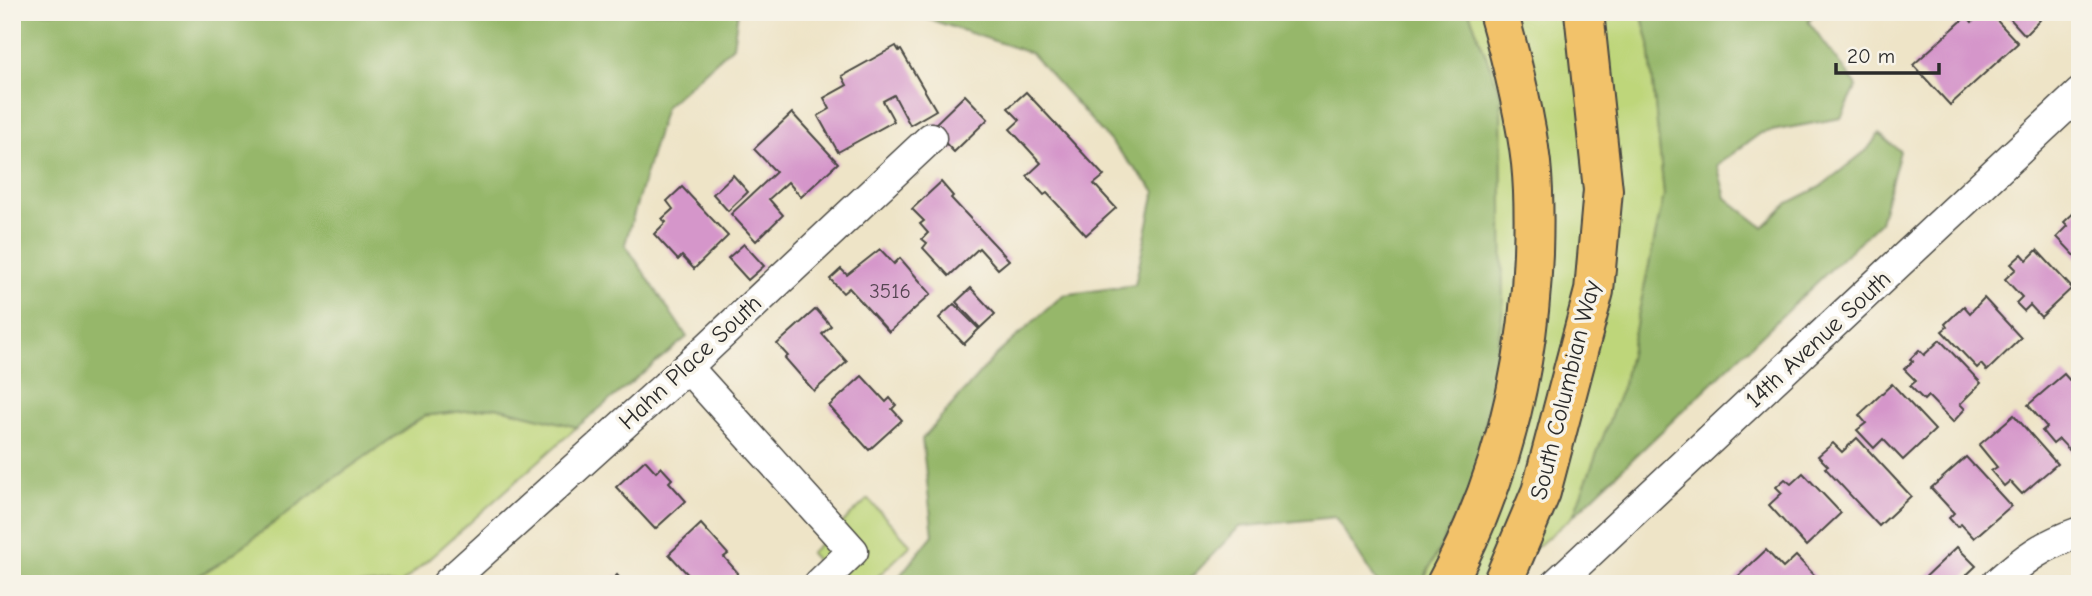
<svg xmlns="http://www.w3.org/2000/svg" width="2092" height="596" font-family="'Comic Neue',sans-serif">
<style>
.green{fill:#bed67a;stroke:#748052;stroke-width:2}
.forest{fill:#96b76a;stroke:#60714a;stroke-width:2}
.building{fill:#d596ca}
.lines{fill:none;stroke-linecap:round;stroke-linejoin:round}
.minor-casing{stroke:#484742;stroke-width:33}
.motorway-casing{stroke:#484742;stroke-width:42}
.minor{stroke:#fff;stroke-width:30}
.motorway{stroke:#f2c26a;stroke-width:38}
.labels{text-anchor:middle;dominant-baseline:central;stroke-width:7;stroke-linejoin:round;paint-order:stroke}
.number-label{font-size:21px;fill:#564653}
.street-label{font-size:24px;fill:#2b2b2b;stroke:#f7f3e8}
</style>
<rect width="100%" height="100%" fill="#f7f3e8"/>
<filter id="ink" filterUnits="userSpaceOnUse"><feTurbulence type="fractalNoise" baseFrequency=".0143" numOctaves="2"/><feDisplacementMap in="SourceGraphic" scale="14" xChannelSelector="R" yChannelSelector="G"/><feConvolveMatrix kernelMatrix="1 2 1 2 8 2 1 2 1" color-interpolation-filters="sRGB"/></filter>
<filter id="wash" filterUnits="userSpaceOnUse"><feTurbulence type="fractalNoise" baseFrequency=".00686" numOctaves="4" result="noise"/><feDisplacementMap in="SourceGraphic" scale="28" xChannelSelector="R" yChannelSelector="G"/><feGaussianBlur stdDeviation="1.57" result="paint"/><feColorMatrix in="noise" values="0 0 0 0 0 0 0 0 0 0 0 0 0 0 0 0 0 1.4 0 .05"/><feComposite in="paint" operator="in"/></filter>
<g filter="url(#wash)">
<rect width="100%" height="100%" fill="#eee4c7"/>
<g class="green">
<polygon points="1469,12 1641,12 1649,43 1664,195 1624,382 1573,516 1494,584 1421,584 1478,474 1501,95"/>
<polygon points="496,407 577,427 401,584 185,584 223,561 327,483 424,416"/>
<polygon points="868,499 911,545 870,584 838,584 810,553"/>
</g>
<g class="forest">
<polygon points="12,12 738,12 733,46 665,107 625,244 687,337 577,427 496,407 424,416 327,483 223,561 185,584 12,584"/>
<polygon points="907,12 1469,12 1501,95 1503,309 1478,474 1421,584 1378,584 1335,517 1239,527 1185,584 893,584 933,535 922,439 993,358 1063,295 1135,285 1155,191 1031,53"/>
<polygon points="1641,12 1816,12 1808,21 1857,86 1841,118 1761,133 1717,165 1726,198 1763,227 1788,203 1820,187 1867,150 1879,134 1900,151 1880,222 1573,516 1624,382 1664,195 1649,44"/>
</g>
<g id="blocks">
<g class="building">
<polygon points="1984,12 1989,12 2018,43 1950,105 1913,65 1967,16 1972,22"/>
<polygon points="2004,12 2033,12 2040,20 2025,35"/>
<polygon points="896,46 899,51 901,50 936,110 910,125 894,95 883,101 894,121 838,152 818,116 830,109 824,98 847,85 842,76"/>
<polygon points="1026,92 1104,176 1094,184 1116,208 1086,235 1047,193 1044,195 1027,176 1041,163 1010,129 1020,120 1008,108"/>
<polygon points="965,95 988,119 954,152 931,128"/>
<polygon points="792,113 838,163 801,197 788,182 769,199 783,215 756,241 731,214 776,172 754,149"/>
<polygon points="733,175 748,192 728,211 713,194"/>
<polygon points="941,182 953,196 951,198 1009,260 998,269 979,248 949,276 923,248 927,243 922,239 928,233 920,224 924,221 912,209"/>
<polygon points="682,187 728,236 694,269 682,256 678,260 654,234 666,222 662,219 673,209 667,201"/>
<polygon points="2080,207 2080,261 2057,237 2068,226 2064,222"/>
<polygon points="744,244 764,266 748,280 728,258"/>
<polygon points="880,249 894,264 900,258 931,294 889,332 849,288 843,293 830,279 841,269 847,275"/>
<polygon points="2037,250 2072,288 2041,317 2030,305 2024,311 2016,303 2022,297 2005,279 2016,269 2011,264 2022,254 2027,260"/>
<polygon points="971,288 995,314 980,328 956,302"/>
<polygon points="1984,298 2021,338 1987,371 1981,364 1977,368 1942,331 1947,327 1945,324 1964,306 1970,313"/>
<polygon points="954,304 979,329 964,344 939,318"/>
<polygon points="816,309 831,326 822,334 847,362 814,391 785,358 788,356 777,344"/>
<polygon points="1940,340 1981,383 1960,404 1965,409 1953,422 1928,396 1924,400 1910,386 1916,381 1904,369 1913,361 1910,359 1919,350 1924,355"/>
<polygon points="2064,374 2080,392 2080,450 2074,455 2059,439 2053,444 2042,431 2047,427 2028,405"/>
<polygon points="862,376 886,402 890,398 896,405 892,409 902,420 869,450 829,406"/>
<polygon points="1892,384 1935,430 1903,460 1883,439 1874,448 1857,430 1866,423 1859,415"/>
<polygon points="2014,415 2057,464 2022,494 2010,481 2004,486 1991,471 1997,467 1979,445"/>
<polygon points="1857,438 1911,496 1879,526 1825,468 1828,466 1818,456 1833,443 1842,452"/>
<polygon points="1966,457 2011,506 1974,538 1961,524 1957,527 1949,518 1954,513 1931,488"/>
<polygon points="645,460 656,472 661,467 672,479 669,482 686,501 655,529 616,487"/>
<polygon points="1803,473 1841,513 1806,546 1769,505 1782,493 1776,487 1785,479 1791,484"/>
<polygon points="701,524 728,554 724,557 738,573 726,584 689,584 693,580 669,554"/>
<polygon points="1957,547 1976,566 1957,584 1918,584"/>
<polygon points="1766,550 1783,568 1796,556 1823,584 1730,584"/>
<polygon points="617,575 625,584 608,584"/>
</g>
</g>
</g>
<g filter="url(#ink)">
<use href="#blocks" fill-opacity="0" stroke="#484742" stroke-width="2"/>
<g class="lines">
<defs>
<g id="minor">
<polyline points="687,367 853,551 819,584"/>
<polyline points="447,584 687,367 931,138"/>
<polyline points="1556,584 2080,93"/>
<path d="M1996 584C2025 558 2043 545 2080 532"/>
</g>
<g id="motorway">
<path d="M1446 584C1501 481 1529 369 1533 253 1534 223 1534 192 1531 163 1525 112 1512 61 1498 12"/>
<polyline points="1502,584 1541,492 1594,291 1603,190 1584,12"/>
</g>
</defs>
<use href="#minor" class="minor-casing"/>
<use href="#motorway" class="motorway-casing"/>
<use href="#minor" class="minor"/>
<use href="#motorway" class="motorway"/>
</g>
</g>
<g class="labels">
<g class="number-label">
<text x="890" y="291">3516</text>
</g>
<g class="street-label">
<text transform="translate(1818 339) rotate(-43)">14th Avenue South</text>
<text transform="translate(690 362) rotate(-43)">Hahn Place South</text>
<text transform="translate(1565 390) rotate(-76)">South Columbian Way</text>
</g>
</g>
<rect width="2092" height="596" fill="none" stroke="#f7f3e8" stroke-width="42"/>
<path d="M1836 63v10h103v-10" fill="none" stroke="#2b2b2b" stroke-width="3.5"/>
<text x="1847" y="63" font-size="21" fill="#2b2b2b" stroke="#f7f3e8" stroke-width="5" paint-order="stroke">20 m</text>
</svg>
